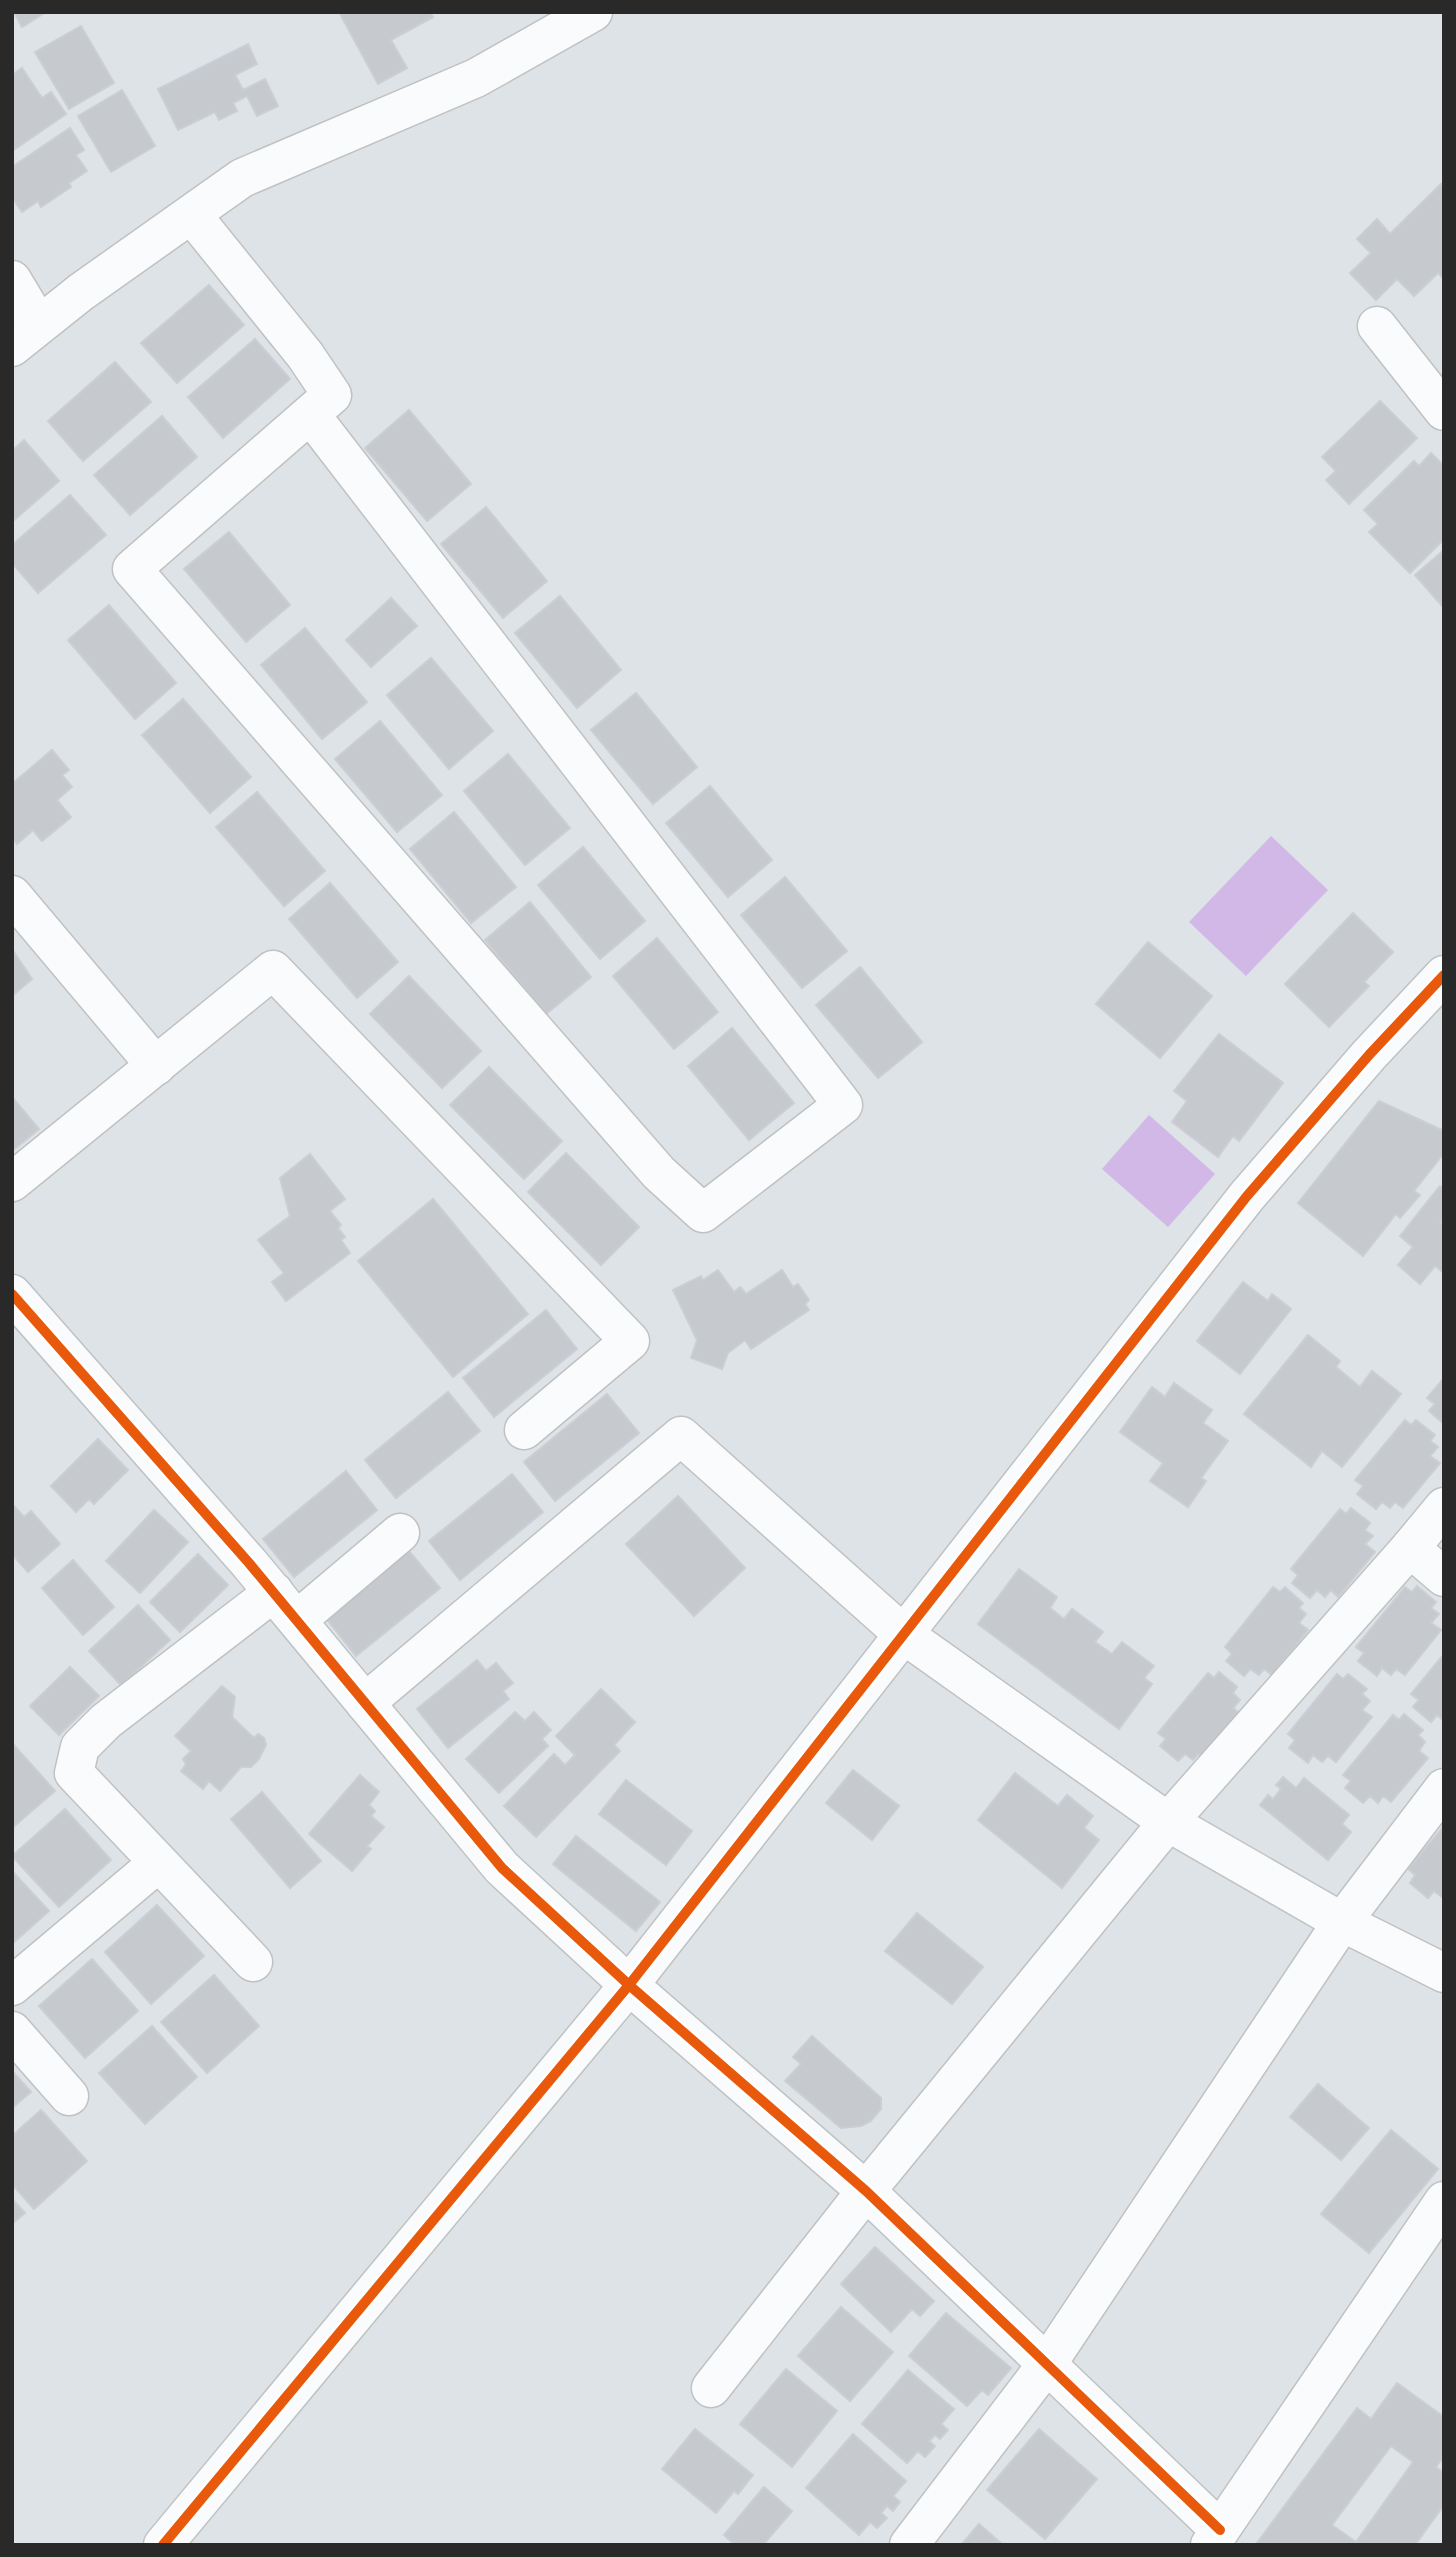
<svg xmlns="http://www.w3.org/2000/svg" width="1456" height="2557" font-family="Karla,sans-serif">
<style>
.green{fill:#d1b8e7}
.building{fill:#c6c9cd;stroke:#cbced3;stroke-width:2;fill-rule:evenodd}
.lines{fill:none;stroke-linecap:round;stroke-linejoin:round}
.minor-casing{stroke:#c0c2c1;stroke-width:41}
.minor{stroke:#fafbfc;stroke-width:38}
.cycleway-casing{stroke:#fff;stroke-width:15}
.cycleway{stroke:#e8590c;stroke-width:10}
</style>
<rect width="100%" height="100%" fill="#dee3e8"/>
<g class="green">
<polygon points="1271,836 1328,890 1246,976 1189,922"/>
<polygon points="1149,1115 1215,1174 1168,1227 1102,1169"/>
</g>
<g class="building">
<polygon points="14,12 46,12 22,27"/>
<polygon points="339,12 430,12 433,17 391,40 407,68 378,84"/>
<polygon points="81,26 114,83 69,109 35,52"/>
<polygon points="248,44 257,64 235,75 243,90 265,79 278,106 257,116 247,96 233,103 237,111 219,120 215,112 178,130 158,89"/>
<polygon points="22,68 42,98 51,92 66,114 12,151 12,75"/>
<polygon points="122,90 155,146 111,172 78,116"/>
<polygon points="70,128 84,150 76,155 87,171 69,183 71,187 41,207 38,201 22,212 12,197 12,167"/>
<polygon points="1441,184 1444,187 1444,279 1438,273 1414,296 1397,279 1376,300 1350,273 1371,253 1357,239 1377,219 1390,234"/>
<polygon points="209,285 244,325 177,383 141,343"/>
<polygon points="255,339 290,379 223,438 188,397"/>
<polygon points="115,362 151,402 83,461 48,421"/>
<polygon points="1380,401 1417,438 1349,504 1326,480 1336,471 1322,457"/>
<polygon points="409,410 471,484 427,521 365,448"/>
<polygon points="162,416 197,457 130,515 94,475"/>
<polygon points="24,440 59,481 12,522 12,451"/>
<polygon points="1431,453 1444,466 1444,539 1410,573 1369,532 1378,524 1364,510 1414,461 1419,466"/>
<polygon points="70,495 106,535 38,593 12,563 12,545"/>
<polygon points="486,507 547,581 503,618 441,544"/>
<polygon points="229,532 290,605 246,642 184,569"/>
<polygon points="1444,550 1444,608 1415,575"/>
<polygon points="560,596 621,670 577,708 515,633"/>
<polygon points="391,598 417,626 371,667 346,640"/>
<polygon points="109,605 176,683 135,719 68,640"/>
<polygon points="305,628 367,702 322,739 261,665"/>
<polygon points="431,658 493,731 449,769 387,695"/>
<polygon points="636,693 697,767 653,804 591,730"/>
<polygon points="183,699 251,777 210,813 142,735"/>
<polygon points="380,721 442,795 397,832 335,759"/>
<polygon points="52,750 69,770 62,775 72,787 57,800 71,817 42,841 33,830 17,844 12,838 12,784"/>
<polygon points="508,754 570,828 525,865 464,791"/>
<polygon points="710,786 772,860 728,897 666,823"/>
<polygon points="257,792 325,871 284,906 216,827"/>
<polygon points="454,812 516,887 471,923 410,849"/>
<polygon points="583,847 645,921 600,959 538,885"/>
<polygon points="785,877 847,951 802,988 741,915"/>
<polygon points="330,883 398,962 357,998 289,919"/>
<polygon points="530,902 591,977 546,1014 485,940"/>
<polygon points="1353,913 1393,952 1364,982 1369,986 1329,1027 1285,984"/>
<polygon points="657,938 718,1012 674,1049 613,976"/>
<polygon points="1148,942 1212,996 1160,1058 1096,1004"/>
<polygon points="12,949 32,979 12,996"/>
<polygon points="860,967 922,1042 878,1078 816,1005"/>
<polygon points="409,976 481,1051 442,1088 370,1014"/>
<polygon points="732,1028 794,1103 749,1140 688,1066"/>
<polygon points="1219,1034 1283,1083 1239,1141 1233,1136 1218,1157 1172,1122 1187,1101 1174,1091"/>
<polygon points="489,1067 562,1141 524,1179 450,1105"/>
<polygon points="12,1097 39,1129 12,1151"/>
<polygon points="1379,1101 1444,1131 1444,1153 1414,1191 1420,1195 1400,1218 1396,1214 1363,1256 1298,1203"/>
<polygon points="566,1153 639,1227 601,1265 528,1192"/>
<polygon points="310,1154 345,1199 330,1211 341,1225 338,1228 345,1237 341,1240 350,1253 286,1301 272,1282 284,1273 258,1240 290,1216 280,1178"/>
<polygon points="1440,1186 1444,1189 1444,1217 1440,1222 1444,1225 1444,1273 1435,1266 1420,1284 1398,1265 1413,1247 1400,1236"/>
<polygon points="433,1199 528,1314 453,1377 358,1261"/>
<polygon points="718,1270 734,1292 740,1287 746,1294 782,1270 793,1287 798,1284 809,1300 805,1304 809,1310 751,1349 745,1340 728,1353 722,1369 691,1358 697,1340 673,1290 701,1276 703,1280"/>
<polygon points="1243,1282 1268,1301 1272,1294 1291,1309 1240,1374 1197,1341"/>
<polygon points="546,1310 577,1349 494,1417 463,1378"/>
<polygon points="1308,1335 1340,1361 1336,1367 1360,1387 1372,1371 1401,1394 1342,1467 1322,1451 1311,1467 1244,1414"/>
<polygon points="1444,1378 1444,1424 1429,1411 1435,1404 1427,1398"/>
<polygon points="1174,1383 1212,1410 1203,1423 1228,1441 1201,1478 1206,1481 1188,1507 1150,1481 1163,1463 1120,1432 1152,1387 1165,1397"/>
<polygon points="448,1392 480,1431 396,1498 365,1460"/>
<polygon points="607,1394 639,1433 555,1501 524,1462"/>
<polygon points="1405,1420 1411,1425 1416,1420 1435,1435 1430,1441 1438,1447 1430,1456 1440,1463 1403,1508 1395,1502 1390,1508 1382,1502 1376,1509 1357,1494 1363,1486 1355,1480"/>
<polygon points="98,1439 128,1470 94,1504 89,1499 76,1512 51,1486"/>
<polygon points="346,1471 377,1510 294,1577 263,1539"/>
<polygon points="512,1474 543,1512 460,1580 429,1541"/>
<polygon points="678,1496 745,1568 694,1616 626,1544"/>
<polygon points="14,1506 24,1517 31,1511 60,1544 28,1572 12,1554 12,1508"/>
<polygon points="1351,1508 1370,1523 1365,1530 1373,1536 1365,1544 1375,1552 1338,1597 1331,1590 1325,1597 1317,1590 1310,1598 1292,1583 1298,1575 1291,1569 1340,1509 1346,1514"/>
<polygon points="154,1510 188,1542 140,1593 106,1561"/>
<polygon points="408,1550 440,1588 356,1656 325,1617"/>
<polygon points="198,1554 228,1585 180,1632 150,1602"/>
<polygon points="73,1560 114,1607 83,1635 42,1588"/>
<polygon points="1019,1569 1057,1597 1050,1608 1064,1619 1072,1609 1103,1632 1095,1642 1112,1654 1122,1642 1154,1666 1144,1678 1152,1684 1119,1729 978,1624"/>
<polygon points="1417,1586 1436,1602 1431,1608 1439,1614 1431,1623 1441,1630 1405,1675 1396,1669 1391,1675 1382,1668 1377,1676 1358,1661 1364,1653 1356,1647 1405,1587 1412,1592"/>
<polygon points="1273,1587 1280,1592 1285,1587 1303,1603 1299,1608 1306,1614 1299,1623 1308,1630 1272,1675 1264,1669 1259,1675 1250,1669 1244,1676 1226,1661 1232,1654 1225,1647"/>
<polygon points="138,1605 170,1640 121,1685 89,1651"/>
<polygon points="1444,1654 1444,1721 1437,1715 1431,1722 1413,1707 1419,1700 1411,1694"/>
<polygon points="477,1660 486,1671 496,1663 513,1683 503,1691 509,1699 448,1748 417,1709"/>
<polygon points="70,1667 99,1696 59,1735 30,1706"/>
<polygon points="1219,1672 1237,1687 1233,1693 1240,1700 1233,1708 1243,1716 1206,1760 1198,1754 1193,1760 1185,1754 1178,1761 1160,1746 1166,1739 1158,1733 1208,1673 1214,1678"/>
<polygon points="1337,1674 1343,1679 1348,1674 1367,1689 1362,1694 1370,1701 1362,1710 1372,1717 1336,1762 1328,1756 1322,1762 1313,1755 1308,1763 1289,1748 1295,1740 1288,1734"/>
<polygon points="222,1686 235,1697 232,1717 254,1738 258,1734 264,1738 266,1745 259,1759 251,1767 241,1767 220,1791 209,1781 203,1789 181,1771 186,1765 183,1759 191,1751 175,1736"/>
<polygon points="601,1689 635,1722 614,1745 620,1751 536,1837 504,1806 554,1754 565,1765 575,1755 556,1736"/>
<polygon points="515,1712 525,1721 534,1712 551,1730 542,1739 548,1746 499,1793 466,1759"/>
<polygon points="1404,1714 1423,1730 1418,1735 1425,1742 1419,1751 1428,1758 1391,1802 1383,1796 1378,1803 1370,1796 1363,1803 1345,1788 1351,1781 1343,1775 1393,1715 1399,1720"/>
<polygon points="12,1743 55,1791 12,1828"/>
<polygon points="853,1770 899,1806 872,1840 826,1803"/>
<polygon points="1015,1773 1058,1806 1067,1795 1093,1816 1084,1828 1099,1840 1062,1888 978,1820"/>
<polygon points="360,1775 379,1792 369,1805 375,1811 371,1816 384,1827 367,1846 371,1849 352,1871 309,1834"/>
<polygon points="1283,1777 1296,1788 1304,1778 1349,1815 1342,1824 1351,1832 1328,1860 1260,1805 1268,1795 1273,1799 1281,1789 1276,1785"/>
<polygon points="626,1780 692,1831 666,1865 599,1814"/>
<polygon points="262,1792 321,1861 290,1888 231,1819"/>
<polygon points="65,1809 111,1860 59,1907 12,1856"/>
<polygon points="1444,1826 1444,1896 1442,1897 1434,1891 1428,1898 1410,1883 1415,1875 1408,1869"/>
<polygon points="576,1836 660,1902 636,1931 553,1864"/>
<polygon points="12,1871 49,1911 12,1944"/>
<polygon points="157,1905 204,1956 151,2004 105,1952"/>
<polygon points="917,1913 983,1967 952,2004 885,1951"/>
<polygon points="92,1959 138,2011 85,2058 39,2006"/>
<polygon points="214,1975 259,2026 207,2073 161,2022"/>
<polygon points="152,2026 197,2077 145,2124 99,2073"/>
<polygon points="812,2036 881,2098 881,2109 871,2121 861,2126 841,2128 785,2081 801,2064 793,2057"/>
<polygon points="12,2071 31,2092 12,2108"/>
<polygon points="1318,2084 1369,2128 1341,2160 1290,2117"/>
<polygon points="41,2110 87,2161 34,2209 12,2184 12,2136"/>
<polygon points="1391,2130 1438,2169 1369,2253 1321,2214"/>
<polygon points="12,2199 25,2213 12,2224"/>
<polygon points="875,2247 934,2301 920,2316 912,2309 891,2332 841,2284"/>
<polygon points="841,2307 893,2352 850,2401 798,2356"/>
<polygon points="946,2313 1011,2368 988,2395 982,2390 967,2406 909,2356"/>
<polygon points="786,2369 837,2411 792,2467 740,2424"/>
<polygon points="908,2370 954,2409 941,2424 948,2430 940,2439 935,2435 929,2441 935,2446 925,2457 918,2451 907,2463 862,2424"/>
<path d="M1397 2383 1444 2417V2456L1436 2467 1444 2473V2505L1415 2545H1260L1257 2543 1357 2408 1371 2419ZM1391 2446 1413 2462 1356 2542 1332 2525Z"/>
<polygon points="695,2429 753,2475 738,2494 734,2491 716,2513 662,2469"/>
<polygon points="1039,2429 1097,2479 1045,2539 987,2490"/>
<polygon points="853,2434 906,2481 893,2496 900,2502 893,2511 887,2506 881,2513 887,2518 877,2528 870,2522 859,2535 806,2488"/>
<polygon points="764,2487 792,2511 763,2545 735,2545 724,2535"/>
<polygon points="979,2524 1003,2545 961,2545"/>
</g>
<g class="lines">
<defs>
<g id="minor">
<polyline points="192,215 305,355 332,395 132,569 659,1173 703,1213 843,1105 310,414"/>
<polyline points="12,280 39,325"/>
<polyline points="1377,326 1444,411"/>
<polyline points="12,347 81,292 242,178 476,78 593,12"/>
<polyline points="12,895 156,1066"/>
<polyline points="12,1182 273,970 630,1341 524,1430"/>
<polyline points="12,1294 249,1563 502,1868 629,1985 866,2191 1220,2530"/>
<polyline points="1410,1548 1444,1507"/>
<polyline points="297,1620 400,1533"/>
<polyline points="365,1703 681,1436 903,1634 1168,1822 1342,1922 1444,1973"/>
<polyline points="253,1962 74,1773 80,1747 106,1721 274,1592"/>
<polyline points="12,1986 158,1863"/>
<polyline points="12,2031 69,2096"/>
<polyline points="711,2388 866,2191 1168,1822 1410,1548 1444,1577"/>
<polyline points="163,2545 629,1985 1247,1196 1369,1055 1444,975"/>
<polyline points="909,2545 1047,2364 1342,1922 1444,1788"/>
<polyline points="1210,2545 1444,2201"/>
</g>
</defs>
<use href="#minor" class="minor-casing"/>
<use href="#minor" class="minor"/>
<defs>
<g id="cycleway">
<polyline points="12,1294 249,1563 502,1868 629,1985 866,2191 1220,2530"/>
<polyline points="163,2545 629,1985 1247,1196 1369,1055 1444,975"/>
</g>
</defs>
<use href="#cycleway" class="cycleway-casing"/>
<use href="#cycleway" class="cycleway"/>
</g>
<rect width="1456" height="2557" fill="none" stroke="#292929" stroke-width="28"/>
</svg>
